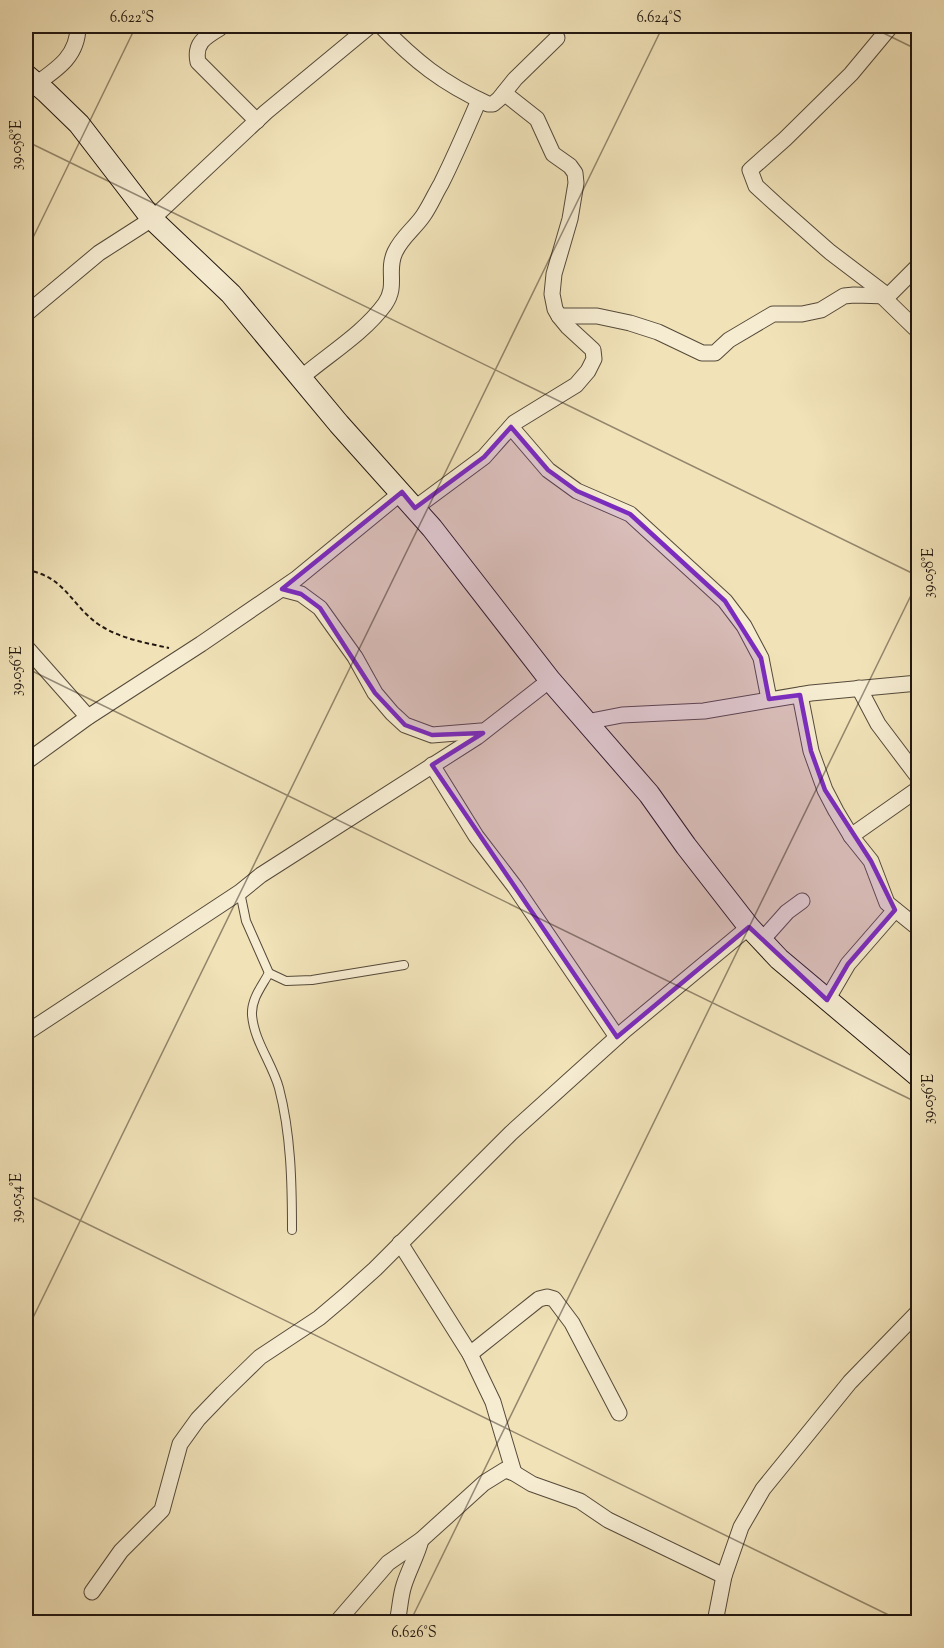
<svg xmlns="http://www.w3.org/2000/svg" width="944" height="1648" font-family="'Sorts Mill Goudy',serif">
<style>
.lines{fill:none;stroke-linecap:round;stroke-linejoin:round}
.lane-casing{stroke:#554a3a;stroke-width:10}
.street-casing{stroke:#554a3a;stroke-width:17}
.secondary-casing{stroke:#211710;stroke-width:23}
.path{stroke:#211710;stroke-width:2;stroke-dasharray:4.5 3;stroke-linecap:butt}
.lane{stroke:#f6ecd1;stroke-width:8}
.street{stroke:#f6ecd1;stroke-width:15}
.secondary{stroke:#f6ecd1;stroke-width:21}
.marked{fill:#7b2cbf;fill-opacity:0.2;stroke:#7b2cbf;stroke-width:4.5;stroke-linejoin:round}
.ticks{fill:none;stroke:#211710;stroke-width:1.5;stroke-opacity:0.45}
.neatline{fill:none;stroke:#211710;stroke-width:2}
.ticks-label{font-size:15px;text-anchor:middle;fill:#211710}
</style>
<rect width="100%" height="100%" fill="#f1e2b8"/>
<filter id="stains"><feTurbulence type="fractalNoise" baseFrequency=".00333" numOctaves="4"/><feColorMatrix values="0 0 0 0 .2 0 0 0 0 .09 0 0 0 0 .02 0 0 0 .5 -.17"/></filter>
<radialGradient id="worn" r=".72"><stop offset=".6" stop-color="#630" stop-opacity="0"/><stop offset="1" stop-color="#630" stop-opacity=".3"/></radialGradient>
<g class="lines">
<defs>
<g id="lane">
<polyline points="240,892 246,921 269,973 286,981 312,980 404,965"/>
<path d="M269 973C262 986 251 999 252 1015 254 1041 272 1063 279 1088 291 1134 292 1183 292 1230"/>
</g>
<g id="street">
<path d="M381 26C415 61 442 83 488 104H493L499 99 515 79 557 38"/>
<path d="M220 28C205 37 194 43 198 62L257 121"/>
<path d="M36 84C59 68 78 55 78 26"/>
<polyline points="888,296 830,252 779,207 756,186 750,170 785,139 851,74 891,26"/>
<polyline points="883,297 918,331"/>
<polyline points="26,314 99,253 152,219 266,112 370,26"/>
<polyline points="559,316 597,316 630,323 658,332 702,353 715,353 729,340 773,314 802,314 821,310 844,296 854,295 888,296 918,266"/>
<path d="M302 377C329 354 364 333 385 304 398 285 386 271 395 252 402 237 414 229 423 216 430 206 435 194 441 184 455 156 467 128 479 100"/>
<polyline points="511,427 548,470 577,491 630,514 725,601 744,626 761,658 769,699"/>
<polyline points="415,508 484,457 514,423 576,385 588,371 594,359 593,350 568,327 559,316 555,309 552,294 554,274 570,219 576,183 575,173 570,166 553,154 537,119 504,93"/>
<polyline points="282,589 301,594 320,608 355,657 375,693 392,713 405,725 432,735 481,731"/>
<polyline points="26,647 88,717"/>
<polyline points="859,688 878,724 918,777"/>
<polyline points="800,695 811,751 825,790 836,811 851,836 871,861 887,903 918,928"/>
<polyline points="586,722 622,715 704,711 811,693 918,683"/>
<polyline points="26,762 88,717 201,644 296,579 402,492"/>
<polyline points="432,765 476,836 515,887 617,1037"/>
<polyline points="851,836 918,789"/>
<polyline points="762,940 787,912 802,901"/>
<polyline points="827,1000 848,964 895,910"/>
<polyline points="26,1033 240,892 261,875 477,737 550,680"/>
<polyline points="400,1243 470,1354 493,1402 514,1473"/>
<polyline points="470,1354 539,1299 547,1297 554,1299 572,1323 619,1413"/>
<polyline points="92,1592 121,1551 162,1510 180,1444 198,1419 223,1393 260,1357 319,1318 345,1296 375,1269 511,1133 625,1030 749,927"/>
<polyline points="337,1622 388,1563 421,1540 484,1483 505,1470 514,1473 532,1484 580,1501 608,1520 724,1576"/>
<path d="M397 1622C400 1610 400 1597 404 1585 409 1569 417 1556 421 1540"/>
<polyline points="715,1622 724,1576 741,1527 763,1489 850,1382 918,1312"/>
</g>
<polyline id="secondary" points="26,75 46,92 79,124 152,219 231,294 339,424 432,528 550,680 649,794 686,846 749,927 779,959 918,1076"/>
</defs>
<use href="#lane" class="lane-casing"/>
<use href="#street" class="street-casing"/>
<use href="#secondary" class="secondary-casing"/>
<path class="path" d="M26 570C65 576 70 604 98 624 118 638 146 643 169 648"/>
<use href="#lane" class="lane"/>
<use href="#street" class="street"/>
<use href="#secondary" class="secondary"/>
</g>
<path class="marked" d="M511 427 548 470 577 491 630 514 725 601 761 658 769 699 800 695 811 751 825 790 871 861 895 910 848 964 827 1000 749 927 617 1037 432 765 483 733 432 735 405 725 375 693 320 608 301 594 282 589 402 492 415 508 484 457Z"/>
<path class="ticks" d="M869 26 918 50M26 141 918 576M26 252 136 26M26 668 918 1103M26 1194 903 1622M26 1332 663 26M410 1622 918 581"/>
<rect width="944" height="1648" fill="none" stroke="#f1e2b8" stroke-width="66"/>
<rect x="33" y="33" width="878" height="1582" class="neatline"/>
<g class="ticks-label">
<text x="132" y="22">6.622°S</text>
<text x="659" y="22">6.624°S</text>
<text transform="translate(16 145) rotate(-90)" y="5">39.058°E</text>
<text transform="translate(928 573) rotate(-90)" y="5">39.058°E</text>
<text transform="translate(16 671) rotate(-90)" y="5">39.056°E</text>
<text transform="translate(928 1099) rotate(-90)" y="5">39.056°E</text>
<text transform="translate(16 1198) rotate(-90)" y="5">39.054°E</text>
<text x="414" y="1637">6.626°S</text>
</g>
<rect width="100%" height="100%" filter="url(#stains)"/>
<rect width="100%" height="100%" fill="url(#worn)"/>
</svg>
